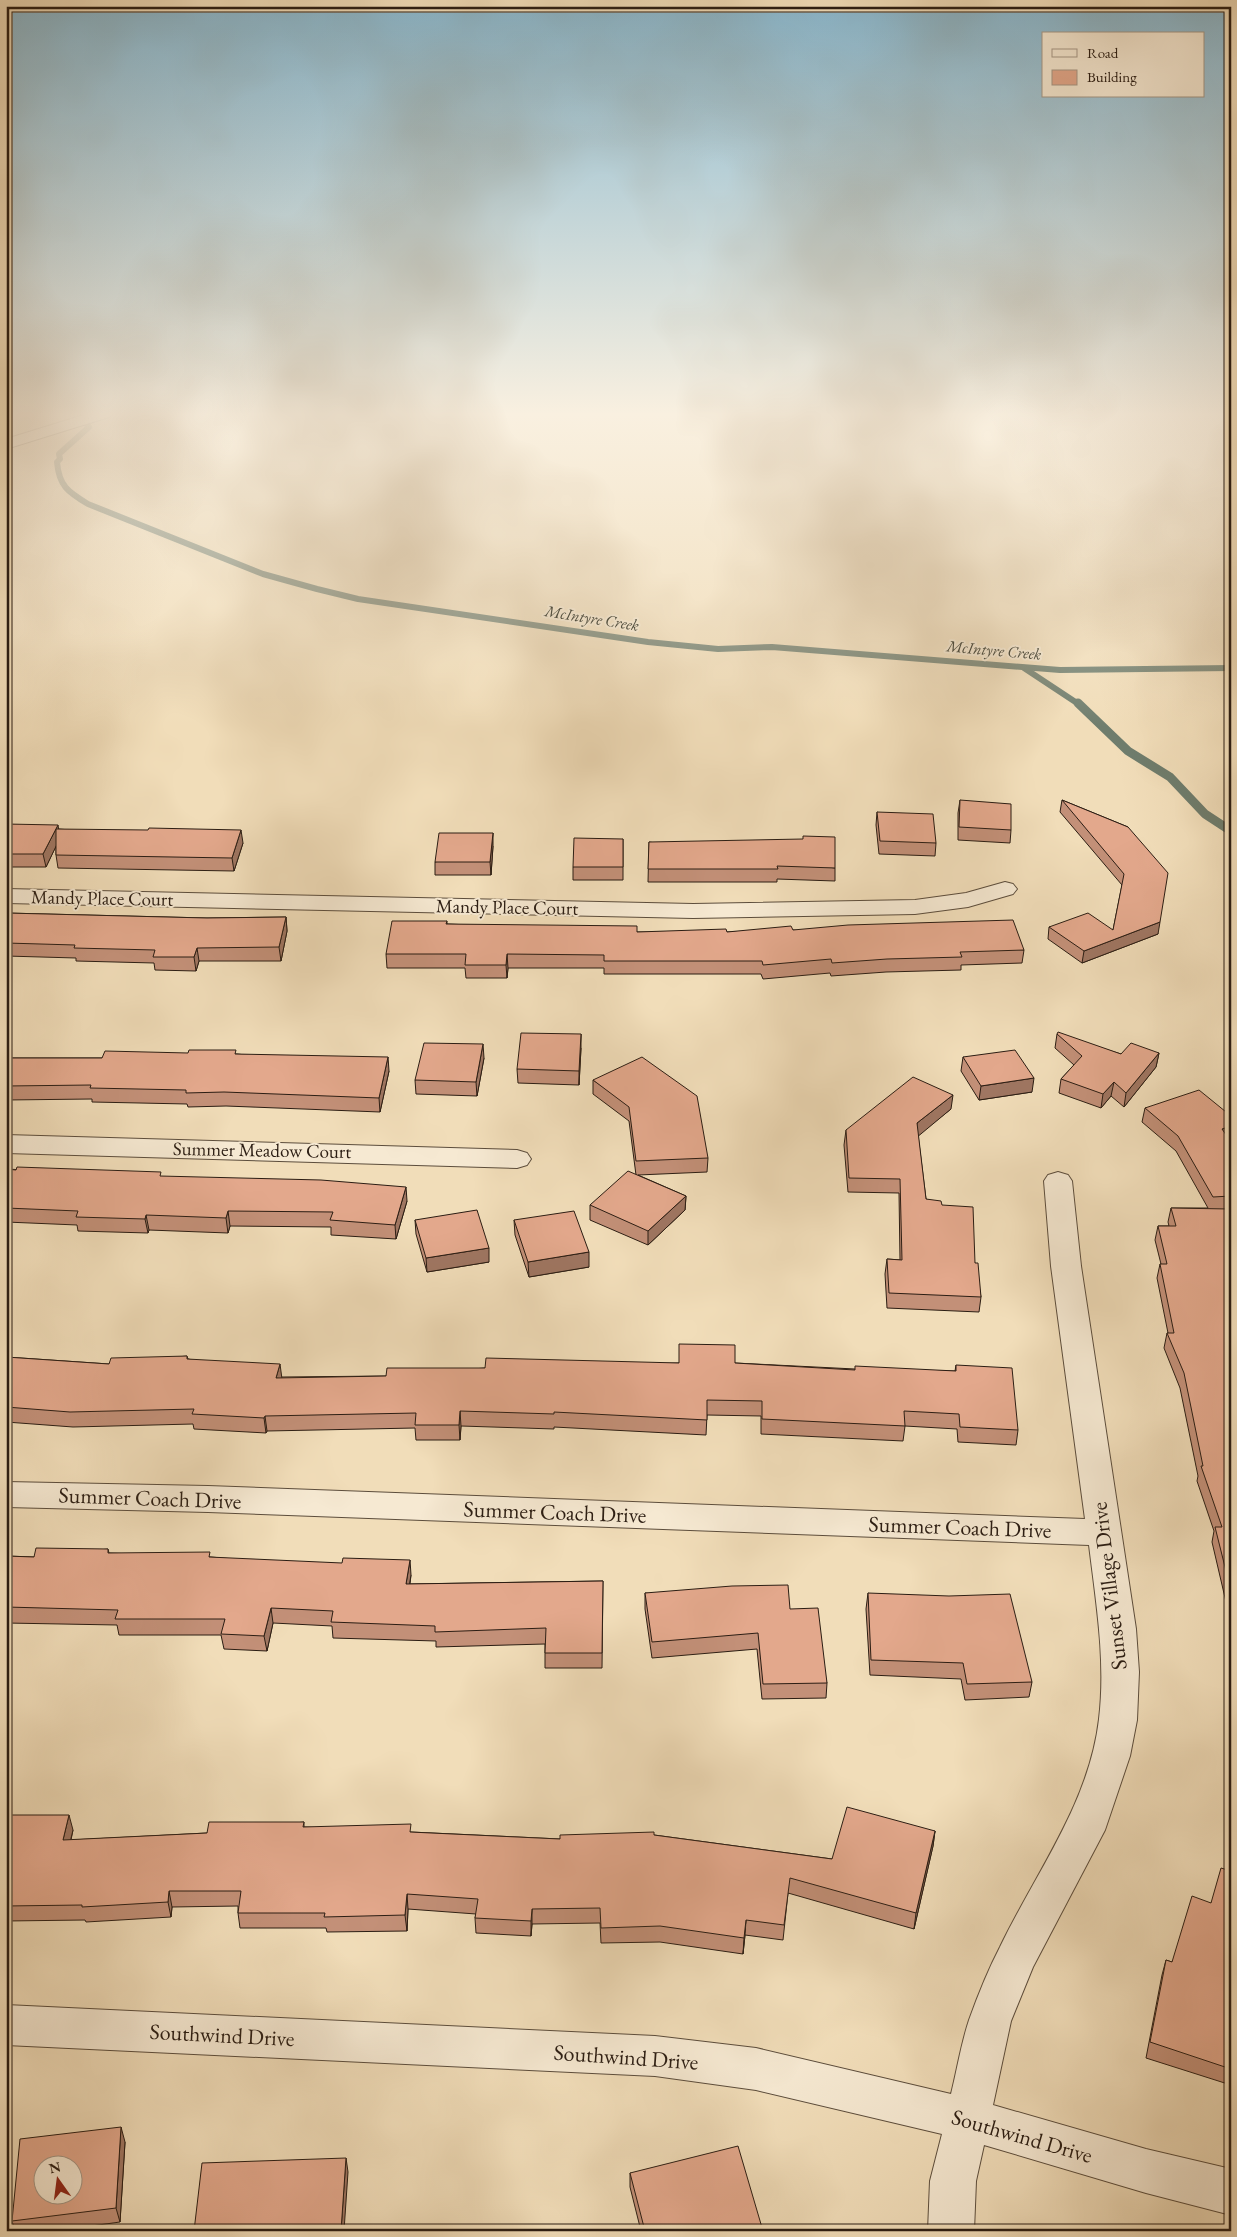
<svg xmlns="http://www.w3.org/2000/svg" width="1237" height="2237" font-family="'EB Garamond',serif">
<style>
.lines{fill:none;stroke-linecap:round;stroke-linejoin:round}
.stream-far1{stroke:#6f7d6d;stroke-width:6}
.stream{stroke:#6f7d6d;stroke-width:9}
.minor-casing{stroke:#5c4d3c;stroke-width:2}
.minor{fill:#f6e9d2;fill-rule:evenodd}
.wall{fill:#c39078;stroke:#2b1d13}
.shaded-wall{fill:#9f7662;stroke:#2b1d13}
.building{fill:#e3a88c;stroke:#2b1d13;fill-rule:evenodd}
.labels{text-anchor:middle;dominant-baseline:central;stroke-width:4;stroke-linejoin:round;paint-order:stroke}
.far-water-label{font-size:16px;font-style:italic;fill:#4d4d40;stroke:#f6e9d2}
.street-label{font-size:19px;fill:#2b1d13;stroke:#f6e9d2}
.near-street-label{font-size:22px;fill:#2b1d13;stroke:#f6e9d2}
</style>
<rect width="100%" height="100%" fill="#f1ddb9"/>
<filter id="stains"><feTurbulence type="fractalNoise" baseFrequency=".004" numOctaves="4"/><feColorMatrix values="0 0 0 0 .2 0 0 0 0 .09 0 0 0 0 .02 0 0 0 .5 -.17"/></filter>
<radialGradient id="worn" r=".72"><stop offset=".6" stop-color="#630" stop-opacity="0"/><stop offset="1" stop-color="#630" stop-opacity=".3"/></radialGradient>
<g class="lines">
<g class="stream-far1">
<path d="M78 414 89 427 59 454 60 459 57 462C59 486 68 492 88 504L263 574 317 589 358 599 648 642 718 649 772 647 1060 670 1231 668"/>
<polyline points="1024,668 1080,705"/>
</g>
<polyline class="stream" points="1078,703 1128,751 1170,777 1205,814 1231,831"/>
<defs>
<g id="minor">
<polygon points="87,414 111,414 109,417 6,449 6,439"/>
<polygon points="1005,882 1013,884 1017,889 1013,894 968,907 915,914 693,918 6,903 6,889 693,904 915,900 966,893"/>
<polygon points="6,1135 517,1150 527,1153 531,1159 527,1165 517,1168 6,1153"/>
<path d="M1058 1172 1068 1175 1072 1181 1081 1266 1136 1629 1139 1672 1137 1720 1130 1756 1105 1830 1033 1967 1011 2021 993 2105 1146 2149 1231 2169V2215L1146 2193 984 2145 976 2181 974 2231H928L930 2181 942 2134 756 2090 655 2076 6 2045V2005L655 2036 756 2048 951 2094C957 2070 961 2044 969 2020 978 1995 988 1970 1000 1947 1036 1872 1089 1804 1099 1719 1106 1660 1096 1603 1089 1545L208 1512 6 1507V1482L208 1486 1085 1519 1051 1266 1044 1181 1048 1175Z"/>
</g>
</defs>
<use href="#minor" class="minor-casing"/>
<use href="#minor" class="minor"/>
</g>
<g class="wall">
<polygon points="960,800 1011,830 1010,843 958,840 958,813"/>
<polygon points="1062,800 1128,827 1158,934 1082,963 1048,939 1049,927 1113,930 1122,885 1060,812"/>
<polygon points="877,812 936,843 935,856 879,854 876,825"/>
<polygon points="6,824 58,829 243,843 234,871 58,868 56,855 56,846 46,867 6,867"/>
<polygon points="623,839 623,880 573,880 573,867"/>
<polygon points="649,842 835,868 835,881 777,879 777,882 648,882"/>
<polygon points="493,846 491,875 435,875 435,862"/>
<polygon points="6,913 207,918 286,917 287,931 281,961 199,961 196,971 155,970 154,963 76,961 76,958 6,956"/>
<polygon points="447,921 447,924 637,932 727,932 793,930 1024,950 1022,963 961,965 961,970 886,972 831,976 830,973 763,979 761,974 604,974 604,968 508,968 507,978 466,978 465,968 387,968 386,954"/>
<polygon points="1057,1034 1121,1054 1159,1053 1156,1067 1124,1107 1111,1096 1101,1108 1059,1093 1061,1079 1074,1065 1055,1048"/>
<polygon points="581,1048 579,1085 518,1083 517,1069"/>
<polygon points="6,1051 10,1058 102,1058 237,1054 389,1071 380,1112 226,1106 188,1107 187,1104 92,1102 92,1099 6,1100"/>
<polygon points="963,1057 1032,1092 979,1100 961,1071"/>
<polygon points="484,1058 477,1096 416,1094 415,1080"/>
<polygon points="593,1080 708,1158 707,1172 638,1175 686,1196 685,1210 648,1245 590,1220 590,1205 636,1175 629,1121 593,1094"/>
<polygon points="1145,1108 1231,1116 1231,1139 1229,1140 1231,1142 1231,1210 1229,1210 1231,1215 1231,1602 1226,1602 1212,1542 1214,1531 1197,1481 1198,1476 1180,1388 1164,1348 1167,1333 1168,1333 1157,1278 1160,1264 1161,1264 1155,1240 1158,1226 1169,1226 1168,1222 1171,1208 1208,1208 1176,1151 1142,1122"/>
<polygon points="951,1109 918,1135 926,1199 942,1205 975,1263 981,1297 979,1312 887,1308 885,1274 887,1259 900,1260 899,1193 848,1192 844,1145 846,1130"/>
<polygon points="6,1169 162,1177 407,1201 396,1239 331,1235 331,1227 230,1226 228,1233 149,1230 148,1233 78,1231 77,1225 6,1222"/>
<polygon points="415,1220 489,1262 427,1272 416,1234"/>
<polygon points="514,1220 589,1267 529,1277 515,1235"/>
<polygon points="187,1356 188,1359 282,1377 386,1376 485,1368 679,1363 735,1363 855,1369 955,1371 956,1365 1018,1430 1016,1445 958,1442 957,1429 905,1426 903,1441 761,1434 761,1416 707,1415 706,1435 554,1427 554,1429 461,1426 460,1440 416,1440 415,1428 267,1431 266,1433 194,1429 193,1424 73,1427 6,1422 6,1357 109,1364"/>
<polygon points="108,1549 109,1553 211,1557 411,1575 410,1584 603,1581 602,1668 545,1668 545,1644 436,1647 436,1641 333,1638 332,1626 273,1623 267,1651 224,1649 221,1635 119,1635 117,1625 6,1623 6,1556 34,1557"/>
<polygon points="645,1593 790,1609 827,1683 826,1698 762,1699 757,1649 652,1658 645,1609"/>
<polygon points="868,1593 1032,1682 1029,1697 965,1700 961,1679 870,1675 866,1609"/>
<polygon points="6,1815 73,1830 71,1840 207,1833 304,1822 304,1827 560,1839 654,1835 832,1859 935,1831 933,1846 914,1929 788,1893 783,1940 745,1935 743,1954 660,1942 601,1943 600,1923 532,1924 531,1936 476,1933 475,1918 476,1914 408,1909 407,1931 327,1932 326,1928 240,1928 238,1913 238,1906 172,1907 171,1917 86,1922 85,1920 6,1921"/>
<polygon points="1231,1871 1231,2085 1146,2058 1162,1975 1166,1960 1172,1962 1211,1903"/>
<polygon points="125,2142 120,2222 55,2231 15,2231 12,2221"/>
<polygon points="630,2173 763,2231 641,2231 630,2187"/>
</g>
<g class="shaded-wall">
<polygon points="58,825 60,838 46,867 43,854"/>
<polygon points="241,830 243,843 234,871 232,858"/>
<polygon points="493,833 493,846 491,875 490,862"/>
<polygon points="286,917 287,931 281,961 279,947"/>
<polygon points="1160,922 1158,934 1082,963 1084,951"/>
<polygon points="197,948 199,961 196,971 194,957"/>
<polygon points="507,954 508,968 507,978 506,965"/>
<polygon points="581,1034 581,1048 579,1085 579,1071"/>
<polygon points="483,1044 484,1058 477,1096 476,1082"/>
<polygon points="8,1051 11,1065 6,1061 6,1056"/>
<polygon points="1159,1053 1156,1067 1124,1107 1126,1093"/>
<polygon points="388,1057 389,1071 380,1112 379,1098"/>
<polygon points="1034,1078 1032,1092 979,1100 981,1086"/>
<polygon points="1114,1082 1111,1096 1101,1108 1103,1094"/>
<polygon points="953,1095 951,1109 916,1138 917,1123"/>
<polygon points="1231,1126 1231,1139 1219,1143 1222,1129"/>
<polygon points="406,1187 407,1201 396,1239 395,1225"/>
<polygon points="686,1196 685,1210 648,1245 648,1231"/>
<polygon points="228,1211 230,1226 228,1233 226,1218"/>
<polygon points="146,1215 149,1230 148,1233 145,1219"/>
<polygon points="489,1248 489,1262 427,1272 426,1258"/>
<polygon points="589,1252 589,1267 529,1277 528,1262"/>
<polygon points="280,1364 282,1379 276,1378"/>
<polygon points="460,1411 461,1426 460,1440 459,1425"/>
<polygon points="265,1416 267,1431 266,1433 264,1418"/>
<polygon points="410,1560 411,1575 407,1599 406,1584"/>
<polygon points="271,1608 273,1623 267,1651 264,1636"/>
<polygon points="69,1815 73,1830 67,1855 63,1840"/>
<polygon points="935,1831 933,1846 914,1929 916,1913"/>
<polygon points="169,1891 172,1907 171,1917 168,1902"/>
<polygon points="407,1894 408,1909 407,1931 405,1915"/>
<polygon points="532,1909 532,1924 531,1936 531,1921"/>
<polygon points="746,1920 745,1935 743,1954 744,1938"/>
<polygon points="121,2127 125,2142 120,2222 116,2208"/>
<polygon points="346,2158 348,2172 344,2231 341,2231"/>
</g>
<g class="building">
<polygon points="960,800 1011,804 1011,830 959,827"/>
<polygon points="1062,800 1128,827 1168,873 1160,922 1084,951 1049,927 1088,913 1113,930 1124,874"/>
<polygon points="877,812 933,814 936,843 880,841"/>
<polygon points="6,824 58,825 43,854 6,854"/>
<polygon points="149,828 241,830 232,858 56,855 56,829 148,830"/>
<polygon points="439,833 493,833 490,862 435,862"/>
<polygon points="803,836 835,837 835,868 777,866 778,869 648,869 649,842 803,839"/>
<polygon points="574,838 623,839 623,867 573,867"/>
<polygon points="6,913 207,918 286,917 279,947 197,948 194,957 153,957 155,950 74,948 75,945 6,943"/>
<polygon points="1013,920 1024,950 960,952 962,957 887,959 832,963 831,959 763,965 762,961 604,961 604,955 507,954 506,965 465,965 466,954 386,954 392,921 447,921 446,924 637,926 637,932 726,929 727,932 791,926 793,930 848,925"/>
<polygon points="1058,1032 1121,1054 1131,1043 1159,1053 1126,1093 1114,1082 1103,1094 1061,1079 1082,1056 1057,1034"/>
<polygon points="521,1033 581,1034 579,1071 517,1069"/>
<polygon points="424,1043 483,1044 476,1082 415,1080"/>
<polygon points="189,1050 236,1050 235,1054 388,1057 379,1098 224,1092 186,1093 186,1090 90,1088 91,1085 6,1086 6,1058 102,1058 105,1051 188,1053"/>
<polygon points="1015,1050 1034,1078 981,1086 963,1057"/>
<polygon points="642,1057 697,1096 708,1158 636,1161 629,1107 593,1080"/>
<polygon points="913,1077 953,1095 917,1123 926,1199 941,1201 942,1205 973,1207 975,1263 978,1263 981,1297 889,1293 887,1259 902,1260 900,1179 849,1178 846,1130"/>
<polygon points="1199,1090 1231,1116 1231,1126 1222,1129 1231,1142 1231,1196 1213,1197 1178,1136 1145,1108"/>
<polygon points="17,1167 161,1172 160,1176 321,1180 406,1187 395,1225 330,1220 333,1212 228,1211 226,1218 146,1215 145,1219 76,1217 78,1211 6,1208 6,1169 16,1170"/>
<polygon points="628,1171 686,1196 648,1231 590,1205"/>
<polygon points="1171,1208 1229,1209 1231,1215 1231,1587 1230,1587 1215,1527 1222,1527 1201,1466 1203,1466 1184,1373 1167,1333 1174,1333 1160,1264 1167,1264 1158,1226 1176,1226"/>
<polygon points="477,1210 489,1248 426,1258 415,1220"/>
<polygon points="574,1211 589,1252 528,1262 514,1220"/>
<polygon points="679,1344 735,1345 735,1363 855,1370 855,1366 956,1371 956,1365 1012,1368 1018,1430 960,1427 959,1414 904,1411 905,1426 762,1419 762,1401 707,1400 707,1420 554,1412 554,1414 460,1411 459,1425 415,1425 416,1413 265,1416 264,1418 192,1414 194,1409 70,1412 6,1407 6,1357 109,1364 111,1358 187,1356 187,1359 280,1364 276,1378 386,1376 387,1368 485,1368 486,1358 679,1363"/>
<polygon points="36,1548 108,1549 108,1553 210,1552 209,1557 342,1563 343,1558 410,1560 406,1584 603,1581 602,1653 545,1653 546,1628 435,1632 435,1626 331,1622 333,1611 271,1608 264,1636 221,1634 225,1619 115,1619 118,1610 6,1607 6,1556 34,1557"/>
<polygon points="788,1585 790,1609 818,1608 827,1683 763,1684 758,1633 652,1642 645,1593 732,1586"/>
<polygon points="868,1593 949,1596 1010,1594 1032,1682 967,1684 963,1663 871,1660"/>
<polygon points="847,1807 935,1831 916,1913 790,1878 784,1925 746,1920 744,1938 660,1926 601,1928 600,1908 532,1909 531,1921 475,1918 478,1899 407,1894 405,1915 324,1917 325,1913 238,1913 241,1891 169,1891 168,1902 82,1907 82,1905 6,1906 6,1815 69,1815 63,1840 207,1833 209,1822 304,1822 303,1827 411,1824 410,1832 560,1839 560,1835 654,1832 654,1835 832,1859"/>
<polygon points="1221,1868 1231,1871 1231,2069 1150,2042 1166,1960 1172,1962 1192,1896 1211,1903"/>
<path d="M121 2127 116 2208 12 2221 20 2139ZM42 2164H72V2194H42Z"/>
<polygon points="738,2146 763,2231 645,2231 630,2173"/>
<polygon points="346,2158 341,2231 194,2231 202,2163"/>
</g>
<linearGradient id="sky" x2="0" y2="1"><stop stop-color="#89b8cf"/><stop offset="0.57" stop-color="#f9f0e0"/><stop offset="1" stop-color="#f9f0e0" stop-opacity="0"/></linearGradient>
<rect width="1237" height="727" fill="url(#sky)"/>
<g class="labels">
<g class="far-water-label">
<text transform="translate(592 618) rotate(9)">McIntyre Creek</text>
<text transform="translate(994 650) rotate(5)">McIntyre Creek</text>
</g>
<g class="street-label">
<text transform="translate(102 898) rotate(1)">Mandy Place Court</text>
<text transform="translate(507 907) rotate(1)">Mandy Place Court</text>
<text transform="translate(262 1150) rotate(1)">Summer Meadow Court</text>
</g>
<g class="near-street-label">
<text transform="translate(150 1498) rotate(2)">Summer Coach Drive</text>
<text transform="translate(555 1512) rotate(2)">Summer Coach Drive</text>
<text transform="translate(960 1527) rotate(2)">Summer Coach Drive</text>
<text transform="translate(1109 1586) rotate(-97)">Sunset Village Drive</text>
<text transform="translate(222 2035) rotate(3)">Southwind Drive</text>
<text transform="translate(626 2057) rotate(4)">Southwind Drive</text>
<text transform="translate(1022 2136) rotate(16)">Southwind Drive</text>
</g>
</g>
<rect width="1237" height="2237" fill="none" stroke="#f1ddb9" stroke-width="25"/>
<rect x="8" y="8" width="1222" height="2222" fill="none" stroke="#2b1d13" stroke-width="2.5"/>
<rect x="12" y="12" width="1212" height="2212" fill="none" stroke="#2b1d13"/>
<rect x="1042" y="32" width="162" height="65" fill="#f6e9d2" stroke="#a59786"/>
<rect x="1052" y="49" width="25" height="8" fill="#f6e9d2" stroke="#a59786"/>
<text x="1087" y="58" font-size="15" fill="#2b1d13">Road</text>
<rect x="1052" y="70" width="25" height="15" fill="#e3a88c" stroke="#a59786"/>
<text x="1087" y="82" font-size="15" fill="#2b1d13">Building</text>
<g transform="translate(58 2180) rotate(346)"><circle r="24" fill="#f6e9d2" stroke="#a59786"/>
<path d="M0-4L9 19L0 12L-9 19Z" fill="#8f2418"/>
<text y="-8" font-size="14" font-weight="bold" text-anchor="middle" fill="#2b1d13">N</text>
</g>
<rect width="100%" height="100%" filter="url(#stains)"/>
<rect width="100%" height="100%" fill="url(#worn)"/>
</svg>
